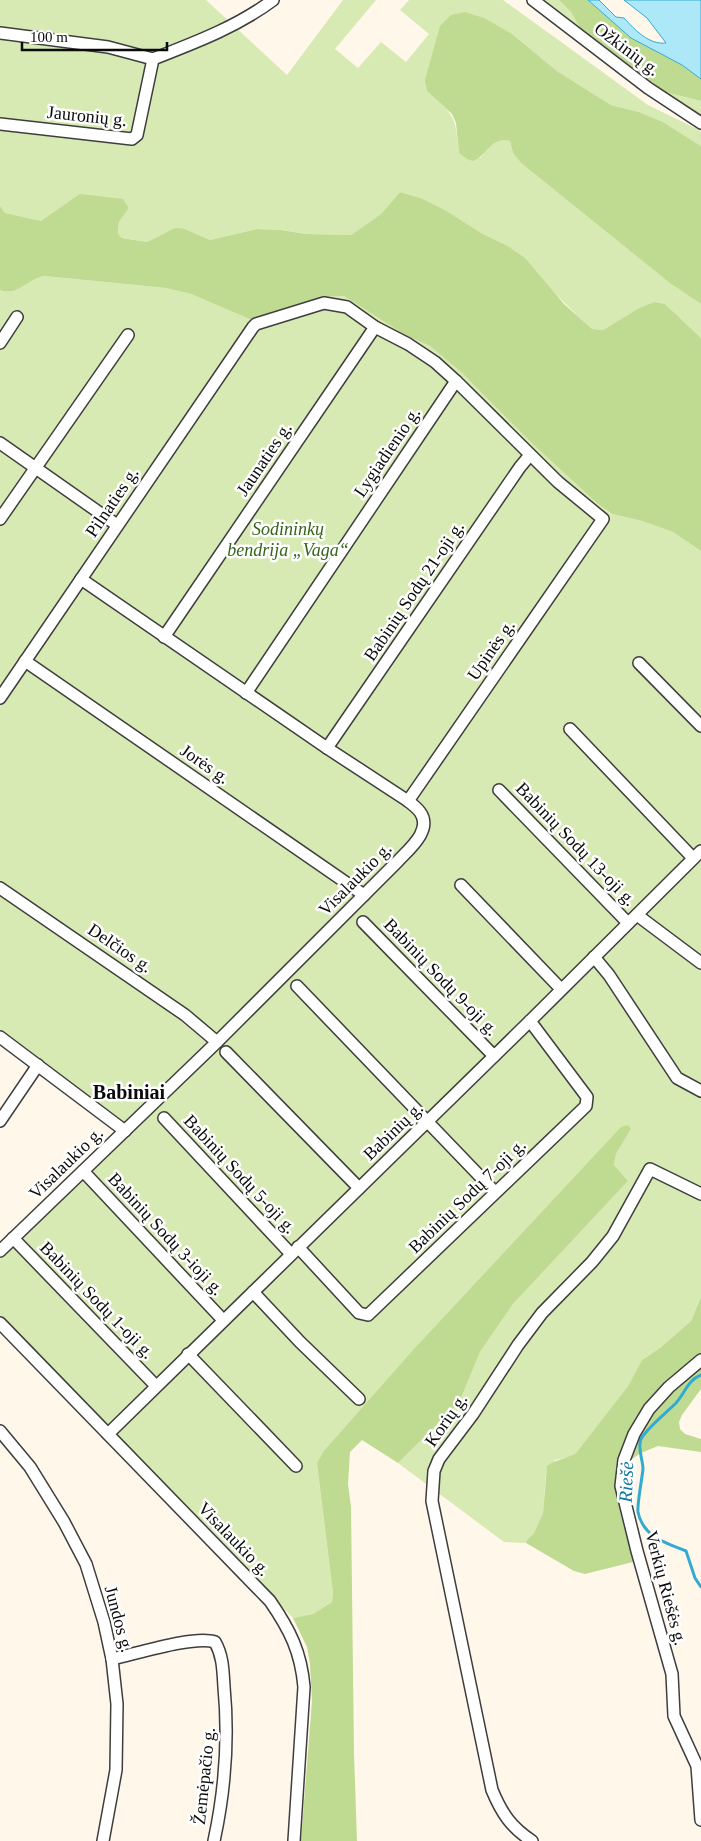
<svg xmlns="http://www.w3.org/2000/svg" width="701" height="1841" font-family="Georgia,serif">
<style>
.green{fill:#d8eab3}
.forest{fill:#bedb91}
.water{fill:#ace8f8;stroke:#31abd2}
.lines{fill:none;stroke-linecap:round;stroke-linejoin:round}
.stream{stroke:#31abd2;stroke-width:3}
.minor-casing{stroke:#3e3e3e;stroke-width:14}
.minor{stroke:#fff;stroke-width:11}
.labels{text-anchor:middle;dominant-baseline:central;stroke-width:5;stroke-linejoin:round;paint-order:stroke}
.street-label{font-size:18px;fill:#0b0b0b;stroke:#fff}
.park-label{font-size:18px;font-style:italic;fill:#35651a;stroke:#fff}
.water-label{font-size:19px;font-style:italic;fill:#1179a1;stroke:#fff}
.quarter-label{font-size:20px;font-weight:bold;fill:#0b0b0b;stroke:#fff}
</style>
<rect width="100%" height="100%" fill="#fff7ea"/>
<g class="green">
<path d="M0 0H206L287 75 343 0H376L335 49 358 68 381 42 406 62 429 34 400 10 409 0H503L648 105 701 131V146L663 122 639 112 611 105 557 71 512 34 427 91C455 117 455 114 459 153L480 158C489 148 495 137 510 141L513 153 521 163 671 284 701 304V338L665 304 654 302 639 308 603 330 591 329 506 245 483 234 445 210 421 198 400 192 381 214 351 235 306 234 281 230 257 229 210 240 185 229 165 233 147 242 122 238 119 235 118 231 119 222 129 208 123 200 41 221 5 213 0 206Z"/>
<polygon points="541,0 559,0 571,12 580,28"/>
<polygon points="665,92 701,101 701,117"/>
<path d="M44 276 166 288 191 294 254 321 323 297 344 296 405 335 430 346 462 373 598 504 611 514 642 521 673 532 701 551V1297L691 1321 660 1348 642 1360 628 1386 576 1453 570 1457 555 1460 546 1472 543 1513 534 1533 527 1540 526 1543 504 1542 398 1463 459 1403 480 1352 513 1304 628 1181 614 1165 616 1154 631 1129C523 1238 411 1343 317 1465L333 1593 332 1602 313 1614 293 1618 0 1316V1259L130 1131 0 1029V290C17 297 28 279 44 276Z"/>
</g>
<g class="forest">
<polygon points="559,0 588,0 631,38 682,65 701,79 701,101 665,92 580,28 571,12"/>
<path d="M465 12 484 18 512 34 557 71 611 105 639 112 663 122 701 146V304L671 284 521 163 513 153 510 141C491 136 489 154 473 161L467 159 459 153 456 123 452 114 427 91 425 80 440 26 451 15Z"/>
<path d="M400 192 421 198 445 210 483 234 506 245 525 258 564 304 592 329 603 330 639 308 654 302 665 304 701 338V551L673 532 642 521 612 514 598 504 534 445 462 373 430 346 405 335 344 296 323 297 254 321 191 294 166 288 44 276C28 279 17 297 0 290V206L5 213 41 221 80 194 123 199 129 208 119 222 118 231 119 235 122 238 147 242 175 228 185 229 210 240 257 229 281 230 306 234 351 235 381 214Z"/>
<polygon points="628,1125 631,1129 616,1154 614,1165 628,1181 513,1304 480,1352 459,1403 398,1463 362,1440 350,1452 348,1484 351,1507 354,1753 357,1841 301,1841 312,1701 310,1664 307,1647 293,1618 313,1614 332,1602 333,1593 317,1464 323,1452 414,1349 621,1127"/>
<path d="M701 1297V1389L682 1415 679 1422 680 1429 685 1434 701 1439V1452L658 1446 641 1453 626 1463 616 1486 633 1562 585 1574 574 1571 526 1543 527 1540 534 1533 543 1513 547 1466C556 1459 567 1459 576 1453L628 1386 642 1360 660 1348 691 1321Z"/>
</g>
<path class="water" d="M588 0H599L616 17 624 18C635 30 649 45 666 43L647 18 624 0H701V79L682 65 631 38Z"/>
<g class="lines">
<path class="stream" d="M701 1375C688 1380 685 1393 676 1403 667 1412 646 1429 641 1439 637 1447 643 1460 643 1469 642 1479 637 1504 638 1512 643 1537 666 1543 686 1551L695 1578 701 1587"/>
<defs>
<g id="minor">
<polyline points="533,0 648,88 701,123"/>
<polyline points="0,33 108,47 153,59"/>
<path d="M0 124 132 139 137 135 153 59C194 43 237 27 273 0"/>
<polyline points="0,343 17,317"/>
<polyline points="0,443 117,525"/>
<polyline points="0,519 128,335"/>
<polyline points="164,637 375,327"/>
<polyline points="25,661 364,895"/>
<polyline points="639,663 701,726"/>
<polyline points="246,693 456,381"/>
<polyline points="0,698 253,327 256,324 324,303 347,307 375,327 408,344 435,362 456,381 558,482 603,519 408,801"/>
<polyline points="570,729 693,858"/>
<polyline points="327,748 520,467 530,455"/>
<polyline points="499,790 628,923"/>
<polyline points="461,885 561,989"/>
<polyline points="0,888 185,1015 217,1042"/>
<polyline points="637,915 701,963"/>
<polyline points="363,922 494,1056"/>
<polyline points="594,957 609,975 677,1078 701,1091"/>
<polyline points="297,986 495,1192"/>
<polyline points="0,1037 125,1131"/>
<polyline points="226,1052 359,1188"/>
<polyline points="164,1118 291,1254"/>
<polyline points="0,1121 38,1065"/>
<polyline points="83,1171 223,1320"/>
<polyline points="13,1238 156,1386"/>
<polyline points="298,1247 359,1313 368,1315 586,1106 587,1097 530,1021"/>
<path d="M0 1251 217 1042 398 861C409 849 433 830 420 812 417 808 412 804 408 801L327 748 81 579"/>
<polyline points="253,1292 300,1342 359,1399"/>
<path d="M0 1323 270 1601C290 1630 301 1652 304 1687L294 1841"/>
<polyline points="188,1354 296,1466"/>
<polyline points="701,1360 669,1387 649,1409 634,1434 624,1460 621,1486 637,1551 672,1674 674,1716 697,1766 701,1820"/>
<polyline points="0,1431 30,1467 64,1522 86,1564 104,1622 112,1659 117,1704 116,1770 103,1841"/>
<polyline points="108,1434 530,1021 701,851"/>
<path d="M112 1659C136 1654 194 1635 215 1642 223 1656 223 1671 224 1687 229 1739 225 1790 214 1841"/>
<path d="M532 1841C511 1827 502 1814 492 1790L432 1501 434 1471 439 1459 473 1414 518 1345 542 1313 592 1262 613 1236 650 1169 701 1194"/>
</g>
</defs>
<use href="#minor" class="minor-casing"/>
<use href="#minor" class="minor"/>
</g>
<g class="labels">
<g class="street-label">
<text transform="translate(627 49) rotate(37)">Ožkinių g.</text>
<text transform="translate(87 116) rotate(6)">Jauronių g.</text>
<text transform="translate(387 452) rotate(-56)">Lygiadienio g.</text>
<text transform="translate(264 459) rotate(-56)">Jaunaties g.</text>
<text transform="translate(112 502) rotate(-56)">Pilnaties g.</text>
<text transform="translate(414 591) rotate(-56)">Babinių Sodų 21-oji g.</text>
<text transform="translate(491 650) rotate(-55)">Upinės g.</text>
<text transform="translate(205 764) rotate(35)">Jorės g.</text>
<text transform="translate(576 844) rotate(46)">Babinių Sodų 13-oji g.</text>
<text transform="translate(355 879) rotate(-45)">Visalaukio g.</text>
<text transform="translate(120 948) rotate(34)">Delčios g.</text>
<text transform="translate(441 977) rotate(46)">Babinių Sodų 9-oji g.</text>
<text transform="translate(393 1131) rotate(-44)">Babinių g.</text>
<text transform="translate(66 1163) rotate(-44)">Visalaukio g.</text>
<text transform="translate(240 1174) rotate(47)">Babinių Sodų 5-oji g.</text>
<text transform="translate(467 1196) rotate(-44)">Babinių Sodų 7-oji g.</text>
<text transform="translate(166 1234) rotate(47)">Babinių Sodų 3-ioji g.</text>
<text transform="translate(97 1300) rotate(46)">Babinių Sodų 1-oji g.</text>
<text transform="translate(446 1420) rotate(-55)">Korių g.</text>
<text transform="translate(234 1539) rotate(46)">Visalaukio g.</text>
<text transform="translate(666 1588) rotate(75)">Verkių Riešės g.</text>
<text transform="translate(119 1619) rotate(75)">Jundos g.</text>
<text transform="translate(204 1776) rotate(-84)">Žemėpačio g.</text>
</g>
<g class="park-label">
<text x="288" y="529">Sodininkų<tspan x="288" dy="21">bendrija „Vaga“</tspan></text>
</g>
<g class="water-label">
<text transform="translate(626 1482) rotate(-88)">Riešė</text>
</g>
<g class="quarter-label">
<text x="129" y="1092">Babiniai</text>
</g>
</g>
<path d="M22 42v8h145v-8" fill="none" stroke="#0b0b0b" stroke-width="2.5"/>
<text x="30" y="42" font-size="15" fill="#0b0b0b" stroke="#ffffff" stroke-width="4" paint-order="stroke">100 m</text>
</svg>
